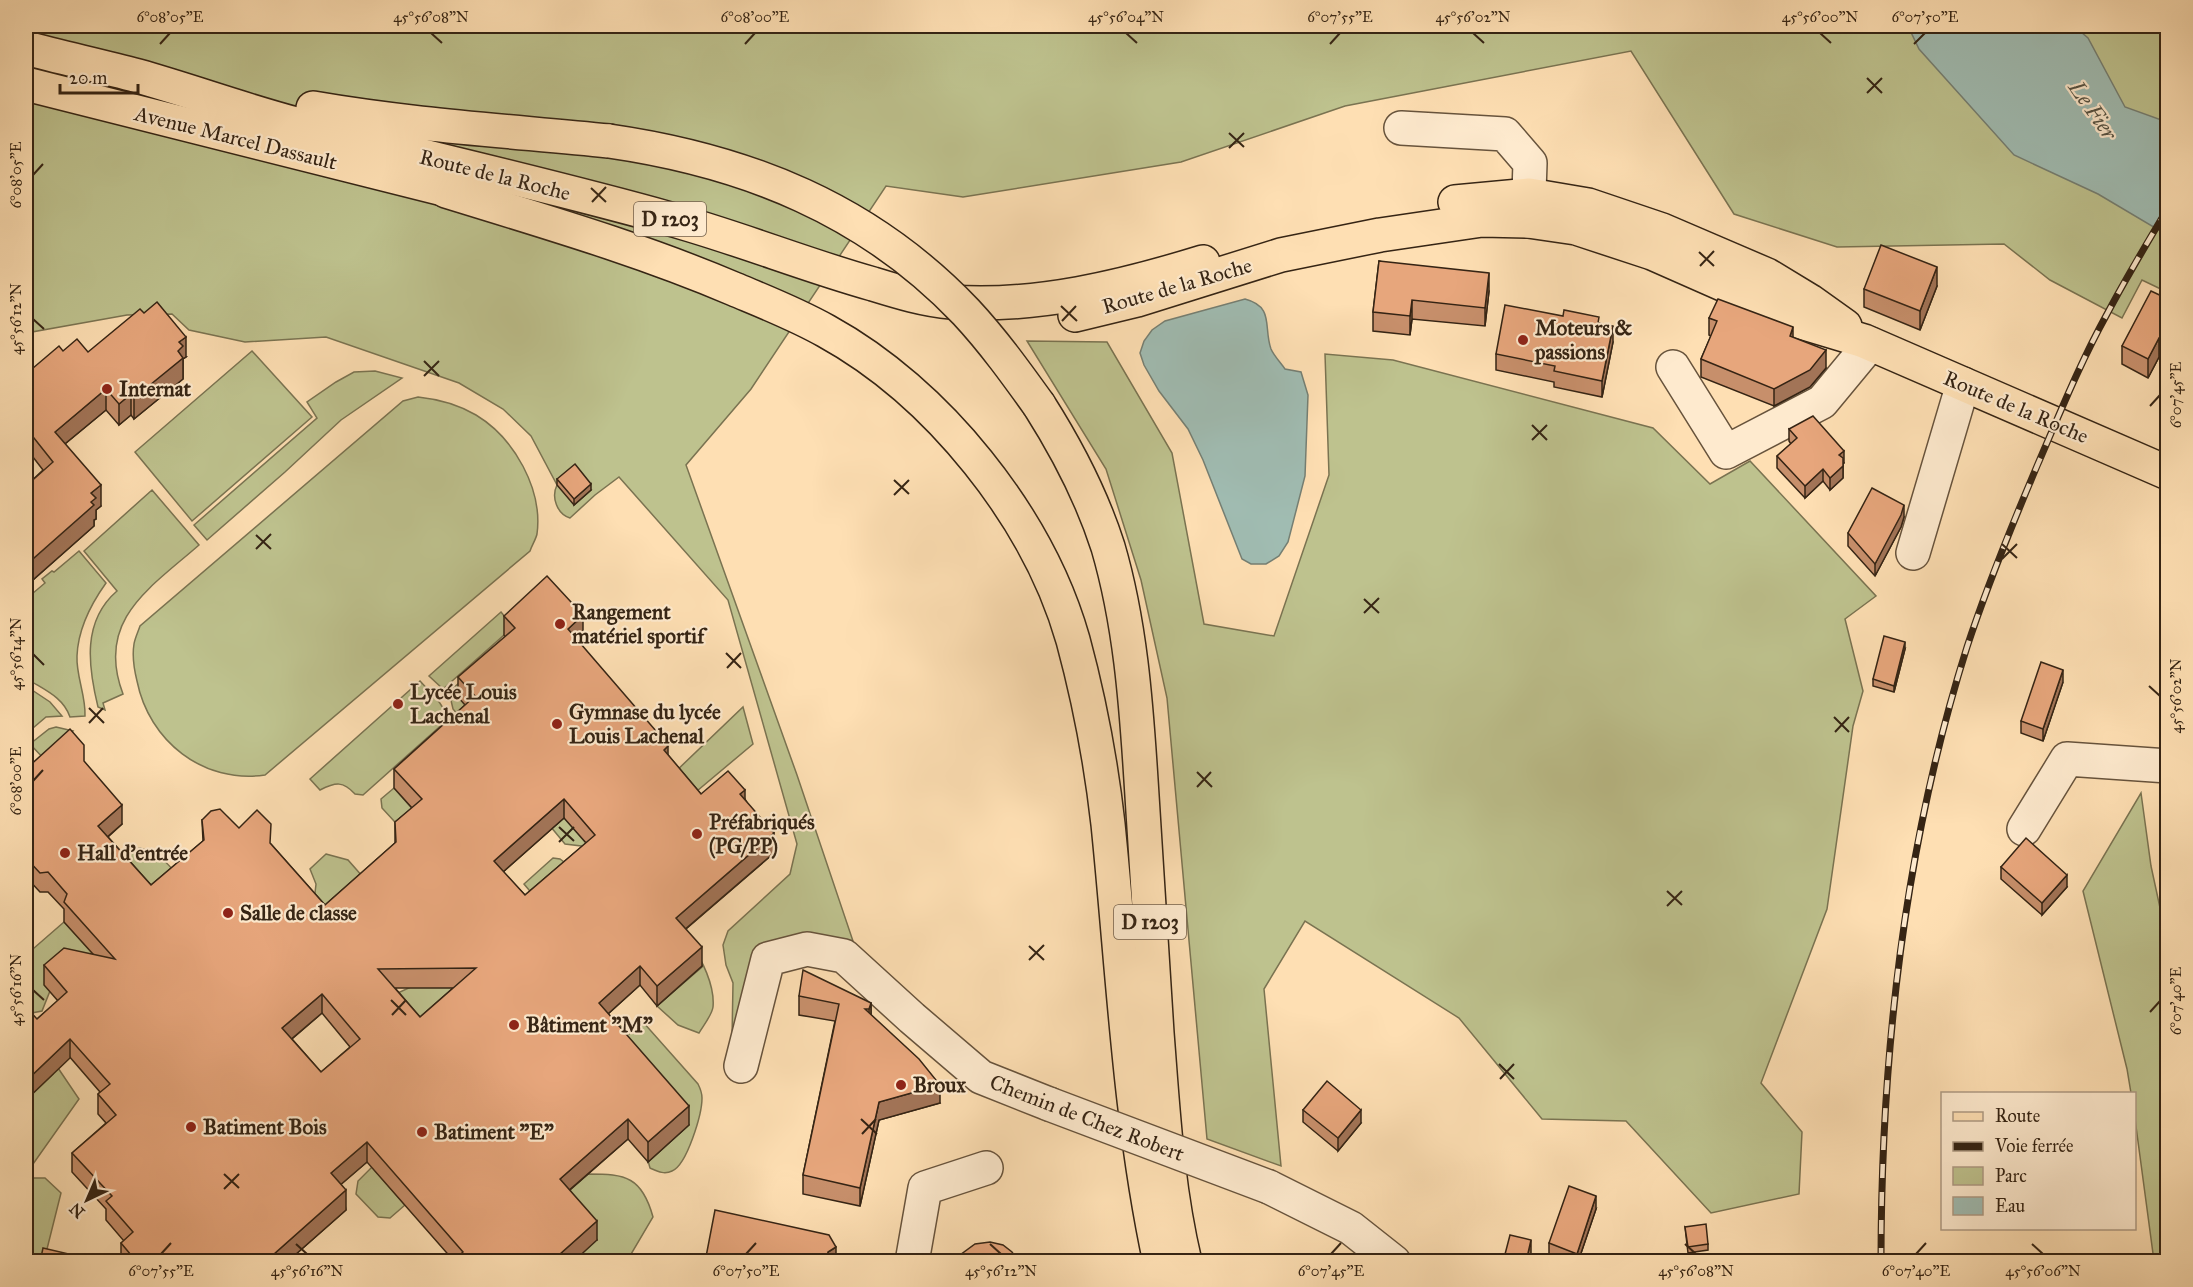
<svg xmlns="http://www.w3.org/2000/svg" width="2193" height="1287" font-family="'IM FELL Great Primer',serif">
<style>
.green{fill:#bec28e;stroke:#7a7351;stroke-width:1.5}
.water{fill:#a0bcb2;stroke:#757f73;stroke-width:1.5}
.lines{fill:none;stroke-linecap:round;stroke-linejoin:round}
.minor-casing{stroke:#67533c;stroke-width:36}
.major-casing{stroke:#352414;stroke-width:36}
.highway-casing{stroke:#352414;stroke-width:36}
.minor{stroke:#feeace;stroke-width:33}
.major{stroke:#fedfb3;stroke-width:33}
.highway{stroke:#fedfb3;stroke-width:33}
.rail-casing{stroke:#352414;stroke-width:7}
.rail{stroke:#feeace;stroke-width:4.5;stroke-dasharray:14;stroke-linecap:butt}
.minor-bridge-casing{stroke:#67533c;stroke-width:36;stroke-linecap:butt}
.highway-bridge-casing{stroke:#352414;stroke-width:36;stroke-linecap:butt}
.minor-bridge{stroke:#feeace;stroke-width:33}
.highway-bridge{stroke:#fedfb3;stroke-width:33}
.wall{fill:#c78f6b;stroke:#352414;stroke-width:1.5;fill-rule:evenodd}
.shaded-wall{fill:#a27457;stroke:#352414;stroke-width:1.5}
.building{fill:#e7a67c;stroke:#352414;stroke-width:1.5;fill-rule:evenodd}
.ticks{fill:none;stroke:#352414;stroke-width:2}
.poi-dot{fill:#8f2418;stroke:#feeace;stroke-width:2}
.labels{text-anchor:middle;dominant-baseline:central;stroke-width:4.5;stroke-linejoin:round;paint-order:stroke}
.shield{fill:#feeace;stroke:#715f4c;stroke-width:1.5}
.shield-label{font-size:20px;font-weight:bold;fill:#352414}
.street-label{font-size:21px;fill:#352414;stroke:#feeace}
.poi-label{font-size:21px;font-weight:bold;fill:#352414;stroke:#feeace;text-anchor:start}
.water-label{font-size:22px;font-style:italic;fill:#555243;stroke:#feeace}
.neatline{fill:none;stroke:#352414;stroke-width:2}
.ticks-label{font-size:15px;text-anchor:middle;fill:#352414}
</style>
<rect width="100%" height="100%" fill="#fedfb3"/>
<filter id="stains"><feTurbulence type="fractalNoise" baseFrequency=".00333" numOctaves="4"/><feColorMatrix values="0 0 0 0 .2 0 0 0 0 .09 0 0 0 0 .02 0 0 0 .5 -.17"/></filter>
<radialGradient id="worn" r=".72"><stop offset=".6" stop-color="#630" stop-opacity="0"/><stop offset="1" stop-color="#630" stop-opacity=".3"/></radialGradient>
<g class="green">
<path d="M26 26H2167V292L2142 280 2122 318 2050 280 2004 244 1837 247 1734 214 1631 51 1345 106 1181 162 963 197 886 186 751 389 686 465 797 775 854 944 767 954 732 1039 733 983 726 965 723 945 728 931 790 874 797 844 728 600 619 477 595 495 570 518C557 514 551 497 557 485L531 436 503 409 459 383 326 337 245 342 189 330 172 314 127 315 26 333Z"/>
<polygon points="1027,341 1107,342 1172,453 1204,624 1274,636 1329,475 1325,354 1393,360 1653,428 1710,484 1750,461 1876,596 1845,619 1863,691 1853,726 1827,909 1761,1083 1802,1132 1799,1194 1711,1213 1626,1121 1542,1119 1459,1018 1305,921 1264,989 1281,1166 1207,1139 1167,698 1141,580 1106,469"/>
<polygon points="252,351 312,417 192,521 135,452"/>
<polygon points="375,371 402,378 341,420 285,472 207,540 194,525 317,418 307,402 336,382 354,372"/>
<path d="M418 397C437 399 459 405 476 415 514 438 543 489 537 534 536 539 532 545 530 551L265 775C203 784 149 741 137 681 134 669 132 656 134 644 135 638 138 632 140 626L403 401Z"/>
<path d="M152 490 199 545C150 588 95 620 123 694L103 703 105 710 98 707C88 666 82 621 117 591L84 551Z"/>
<path d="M79 551 106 583C91 604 78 629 77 656 76 676 86 696 85 716L70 717C63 696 42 689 26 678V599L45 583 42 579 52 571 54 572Z"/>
<polygon points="501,612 513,627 443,689 429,676"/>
<polygon points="490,655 590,847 565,844 453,709 449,692"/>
<path d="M420 681C429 691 448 707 446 721L363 795 355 794C343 781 336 782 320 790L310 779Z"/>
<polygon points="26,686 50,702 62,716 46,717 26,734"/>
<polygon points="743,707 753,744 691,796 673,774"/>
<polygon points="56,727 73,731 46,761 30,744 49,729"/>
<polygon points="394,788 432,831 405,833 382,808 381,799"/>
<polygon points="2141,793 2151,866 2167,940 2167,1261 2154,1261 2135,1119 2134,1094 2131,1093 2127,1069 2083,891"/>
<path d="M140 848C154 852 163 858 173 870L151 904 120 854Z"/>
<polygon points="326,854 348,860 370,885 325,924 305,902 315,893 316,884 310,869"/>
<polygon points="553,858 560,859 568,865 534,896 524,884"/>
<polygon points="64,922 93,954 50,991 42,1011 26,1014 26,955"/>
<path d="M690 943C702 959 715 986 713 1007 712 1015 703 1026 699 1033L678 1025 657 1006 702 967Z"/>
<polygon points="488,978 420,1036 387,998 415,985"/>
<path d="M608 1014 629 1034 643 1022 698 1084C700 1088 702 1093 702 1098 702 1114 687 1165 672 1171 664 1175 657 1171 650 1168Z"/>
<polygon points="56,1065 79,1099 33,1164 33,1178 45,1178 61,1193 44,1261 26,1262 26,1100 53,1074"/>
<polygon points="372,1167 405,1205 390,1218 378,1217 356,1194 358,1181"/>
<path d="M588 1174C626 1174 642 1177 653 1217L627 1261H573L560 1198Z"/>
</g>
<g class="water">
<polygon points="1908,26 2074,26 2088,38 2125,107 2167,122 2167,235 2098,194 2014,155 1919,49"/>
<path d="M1245 299C1275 307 1263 327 1271 349 1274 356 1281 363 1285 369L1301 372 1308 395 1305 476 1288 542 1279 556 1266 564H1251L1242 559 1203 460 1188 429 1159 391 1144 365 1140 353 1144 341 1152 330 1165 321Z"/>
</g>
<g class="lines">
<defs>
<g id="minor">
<polyline points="1401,128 1505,134 1530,163 1528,221"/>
<polyline points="1673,367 1726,452 1822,402 1870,344"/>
<polyline points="1913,553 1963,384"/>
<polyline points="2024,829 2067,759 2168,766"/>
<polyline points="741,1066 768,959 807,949 844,956 912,1018 981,1077 1049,1104"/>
<polyline points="1269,1187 1351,1228 1394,1262"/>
<polyline points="912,1262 925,1188 986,1168"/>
</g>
<g id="major">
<polyline points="1455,202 1529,195 1588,205 1662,230 1767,275 1810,301 1845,326"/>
<polyline points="1075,315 1137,300 1281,255 1380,235 1482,220 1528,221 1576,228 1652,253 1754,298 1794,320 1864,341 2168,473"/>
</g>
<g id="highway">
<path d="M26 48C63 58 101 66 138 76 191 91 243 110 296 124 421 157 546 184 670 219 739 238 805 265 873 284 899 292 925 300 951 302 1036 308 1122 287 1203 262"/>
<polyline points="26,84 467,195"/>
<path d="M313 108C411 125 510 131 609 141"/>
<path d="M446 191C543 221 640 249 734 289 765 302 796 314 826 331 937 392 1038 517 1073 640 1089 699 1101 762 1108 824 1123 970 1129 1118 1160 1262"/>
<path d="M1039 405C1067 449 1092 497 1108 547 1130 622 1136 701 1141 780 1146 864 1152 948 1157 1033 1163 1109 1167 1187 1185 1262"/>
</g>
</defs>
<use href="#minor" class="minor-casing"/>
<use href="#major" class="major-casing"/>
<use href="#highway" class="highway-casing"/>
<use href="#minor" class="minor"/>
<use href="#major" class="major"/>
<use href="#highway" class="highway"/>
<defs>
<path id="rail" d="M1881 1262C1881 1054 1904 846 1967 647 1987 586 2012 525 2037 466 2059 415 2080 363 2107 314 2126 278 2147 243 2168 208"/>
</defs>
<use href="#rail" class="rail-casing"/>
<use href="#rail" class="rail"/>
<defs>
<polyline id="minor-bridge" points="1049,1104 1269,1187"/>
<path id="highway-bridge" d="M609 141C747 161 868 209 966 312 993 341 1016 373 1039 405"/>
</defs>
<use href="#minor-bridge" class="minor-bridge-casing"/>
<use href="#highway-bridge" class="highway-bridge-casing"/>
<use href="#minor-bridge" class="minor-bridge"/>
<use href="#highway-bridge" class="highway-bridge"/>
</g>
<g class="wall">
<polygon points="1379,261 1489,291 1485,326 1412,319 1410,335 1373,331 1373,312"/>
<polygon points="1937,286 1920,330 1864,307 1864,289"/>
<polygon points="2168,299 2168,361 2159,357 2148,378 2122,364 2122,346"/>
<polygon points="1709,318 1793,338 1826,368 1810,387 1774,406 1701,377 1701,359 1711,336 1709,335"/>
<polygon points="1599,323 1613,342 1602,397 1554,387 1554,382 1496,370 1496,354"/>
<polygon points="63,351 186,357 183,359 183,379 134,419 131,415 119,425 106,410 65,444 101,506 96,510 96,519 94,520 94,526 26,586 26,486 43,470 26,448 26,374"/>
<polygon points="1789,429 1844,463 1843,464 1843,478 1830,490 1823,481 1805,498 1777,468 1777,456 1791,444 1789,441"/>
<polygon points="557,479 591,490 574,505 557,485"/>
<polygon points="1904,517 1901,527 1875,576 1848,546 1848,533"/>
<path d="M504 616 583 635 577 640 668 755 701 794 745 799 774 853 686 929 702 966 657 1006 640 985 608 1014 689 1125 648 1162 628 1139 570 1190 597 1240 453 1260 367 1162 341 1184 346 1210 287 1262H121V1243L124 1241 106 1220V1209L72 1172V1153L106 1123 98 1114V1094L100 1092 37 1019 58 1001 44 985V965L93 954 64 922V909L48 892H40L26 877V769L84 762 122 824 108 837 151 885 203 841 202 820 239 828 271 844 325 905 395 843V822L412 808 394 788V769L465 705 458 697V677L505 637 504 635ZM564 818 586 843 525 895 503 872ZM395 988H453L420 1017ZM322 1013 350 1047 321 1072 292 1039Z"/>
<polygon points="1905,649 1894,692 1873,686 1873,679"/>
<polygon points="2063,682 2043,741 2021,733 2021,721"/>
<polygon points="2001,867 2067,887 2042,915 2001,879"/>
<polygon points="799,996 871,1003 871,1015 940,1103 879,1120 860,1206 803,1194 803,1175 835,1021 799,1015"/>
<polygon points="1303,1110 1361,1123 1338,1151 1303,1122"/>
<polygon points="1596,1209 1578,1262 1563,1262 1549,1256 1549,1243"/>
<polygon points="1685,1227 1708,1244 1708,1250 1688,1253"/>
</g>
<g class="shaded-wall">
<polygon points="1937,267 1937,286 1920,330 1920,311"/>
<polygon points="1489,273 1489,291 1485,326 1485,308"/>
<polygon points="1412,300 1412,319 1410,335 1410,316"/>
<polygon points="1613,326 1613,342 1602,397 1602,381"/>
<polygon points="1793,327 1793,344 1790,336"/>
<polygon points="186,337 186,357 183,359 183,379 134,419 134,398 178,351 179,342"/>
<polygon points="2159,338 2159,357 2148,378 2148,359"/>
<polygon points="1826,350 1826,368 1810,387 1774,406 1774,389"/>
<polygon points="106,389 106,410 55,452 55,432"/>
<polygon points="131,394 131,415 119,425 119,404"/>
<polygon points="1844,451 1844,463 1839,467 1839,455"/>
<polygon points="1843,466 1843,478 1830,490 1830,478"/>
<polygon points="1823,469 1823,481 1805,498 1805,486"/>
<polygon points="591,484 591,490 574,505 574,499"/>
<polygon points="101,485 101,506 96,510 96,519 94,520 94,526 26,586 26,565 91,493"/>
<polygon points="1904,505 1904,517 1901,527 1875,576 1875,564"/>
<polygon points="583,615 583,635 568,648 568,629"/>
<polygon points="1905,642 1905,649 1894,692 1894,686"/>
<polygon points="2063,670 2063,682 2043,741 2043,729"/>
<polygon points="668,746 668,766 664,750"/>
<polygon points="745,790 745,810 740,794"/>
<polygon points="564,799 564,818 494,880 494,861"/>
<polygon points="122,805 122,824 98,845 98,826"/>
<polygon points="774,833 774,853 676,937 676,918"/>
<polygon points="2067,875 2067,887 2042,915 2042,903"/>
<polygon points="702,947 702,966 657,1006 657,986"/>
<polygon points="640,966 640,985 599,1022 599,1003"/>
<polygon points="322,994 322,1013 282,1047 282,1028"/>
<polygon points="871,1003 871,1021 869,1028 869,1009"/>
<polygon points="70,1039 70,1058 26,1100 26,1081"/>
<polygon points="940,1085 940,1103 879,1120 860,1206 860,1188 879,1102"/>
<polygon points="689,1106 689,1125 648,1162 648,1142"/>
<polygon points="1361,1110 1361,1123 1338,1151 1338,1138"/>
<polygon points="628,1119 628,1139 560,1198 560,1179"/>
<polygon points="367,1142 367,1162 331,1193 331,1173"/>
<polygon points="346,1190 346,1210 287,1262 265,1262"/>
<polygon points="1596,1196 1596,1209 1578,1262 1577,1262 1577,1254"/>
<polygon points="597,1221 597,1240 573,1262 551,1262"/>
<polygon points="1531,1240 1531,1253 1529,1262 1526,1262"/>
<polygon points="836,1247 836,1262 826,1262 828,1252"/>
</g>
<g class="building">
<polygon points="1881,245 1937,267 1920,311 1864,289"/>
<polygon points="1379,261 1489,273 1485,308 1412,300 1410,316 1373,312"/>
<polygon points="2151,291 2168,299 2168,342 2159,338 2148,359 2122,346"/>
<polygon points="1718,299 1793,327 1790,336 1826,350 1810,370 1774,389 1701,359 1717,321 1709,318"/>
<polygon points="157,302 186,337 179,342 183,346 178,351 183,358 134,398 131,394 119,404 106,389 55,432 101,485 91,493 96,498 91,502 94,505 26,565 26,486 53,462 26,428 26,374 59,346 63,351 77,339 88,352 140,309 144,313"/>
<polygon points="1505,305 1563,316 1564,310 1599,317 1598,323 1613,326 1602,381 1554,371 1555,366 1496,354"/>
<polygon points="1813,416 1844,451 1839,455 1843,458 1843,466 1830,478 1823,469 1805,486 1777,456 1797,438 1789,429"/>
<polygon points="575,464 591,484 574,499 557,479"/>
<polygon points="1872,488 1904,505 1901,515 1875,564 1848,533"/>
<path d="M547 576 583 615 568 629 656 731 668 746 664 750 701 794 728 771 745 790 740 794 774 833 676 918 702 947 657 986 640 966 599 1003 689 1106 648 1142 628 1119 560 1179 597 1221 551 1262H452L463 1252 367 1142 331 1173 346 1190 265 1262H124L131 1255 121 1243 133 1232 106 1201 112 1196 72 1153 116 1115 98 1094 110 1084 70 1039 26 1081V1007L37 1019 67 992 44 965 64 948 115 959 64 902 67 894 48 872 40 873 26 858V769L70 729 84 745V761L122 805 98 826 151 885 204 840 202 820 211 811 220 809 239 828 257 810 271 824 270 843 325 905 396 842 395 822 422 799 394 769 475 696 458 677 515 628 504 616ZM564 799 595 835 525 895 494 861ZM476 968 420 1017 378 969ZM322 994 360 1039 321 1072 282 1028Z"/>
<polygon points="1884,636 1905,642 1894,686 1873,679"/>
<polygon points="2041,662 2063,670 2043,729 2021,721"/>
<polygon points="2026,838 2067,875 2042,903 2001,867"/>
<polygon points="803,970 871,1003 869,1009 865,1009 919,1059 940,1085 879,1102 860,1188 803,1175 839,1004 799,996"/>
<polygon points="1327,1081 1361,1110 1338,1138 1303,1110"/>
<polygon points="1569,1186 1596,1196 1577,1254 1549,1243"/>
<polygon points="715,1210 829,1235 836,1247 828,1252 826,1262 705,1262"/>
<polygon points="1706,1224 1708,1244 1688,1247 1685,1227"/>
<polygon points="1510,1235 1531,1240 1526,1262 1503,1262"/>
<polygon points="990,1242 1003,1245 1012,1252 1019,1262 957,1262 960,1255 975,1244"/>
<polygon points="43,1248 69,1254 69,1262 40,1262"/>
<polygon points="2122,1260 2122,1262 2101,1262"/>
</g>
<path class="ticks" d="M431 33 442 43M1126 33 1137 43M1473 33 1484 43M1820 33 1831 43M160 44 170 33M745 44 755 33M1330 44 1340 33M1914 44 1925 33M1867 78 1882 93M1867 93 1882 78M1229 133 1244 147M1229 148 1244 133M33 175 43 164M591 188 606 202M592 202 606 187M1699 252 1714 266M1700 266 1714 251M1061 306 1077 321M33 319 44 329M1062 321 1076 306M424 361 439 376M424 376 439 361M2150 406 2160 395M1532 425 1547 440M1532 440 1547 425M894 480 909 494M894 495 909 480M256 535 271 549M2002 544 2017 558M256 549 271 534M2002 559 2017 544M1364 599 1379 613M1364 613 1379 598M726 653 741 668M33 654 44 665M727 668 741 653M2149 686 2160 696M89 708 104 723M1834 717 1849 732M89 723 103 708M1835 732 1849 717M1197 772 1212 787M33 781 43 770M1197 787 1211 772M559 827 574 841M559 842 574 827M1667 891 1682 905M1667 906 1682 891M1029 946 1044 960M1029 960 1044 945M33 990 44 1000M391 1000 406 1015M2150 1012 2160 1001M392 1015 406 1000M1499 1064 1514 1079M1500 1079 1514 1064M861 1119 877 1134M862 1134 876 1119M224 1174 239 1188M224 1189 239 1174M296 1244 307 1254M990 1244 1001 1254M1685 1244 1696 1254M2032 1244 2043 1254M161 1254 171 1243M746 1254 756 1243M1331 1254 1341 1243M1916 1254 1926 1243"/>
<g class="poi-dot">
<circle cx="1523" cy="340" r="6"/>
<circle cx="107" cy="389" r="6"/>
<circle cx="560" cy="624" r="6"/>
<circle cx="398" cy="704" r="6"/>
<circle cx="557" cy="724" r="6"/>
<circle cx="697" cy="834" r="6"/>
<circle cx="65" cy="853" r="6"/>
<circle cx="228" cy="913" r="6"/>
<circle cx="514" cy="1025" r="6"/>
<circle cx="901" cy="1085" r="6"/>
<circle cx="191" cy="1127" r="6"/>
<circle cx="422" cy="1132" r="6"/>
</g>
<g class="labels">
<g class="shield">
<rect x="634" y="202" width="72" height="34" rx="4.5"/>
<rect x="1114" y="905" width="72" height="34" rx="4.5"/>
</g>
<g class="shield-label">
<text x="670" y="219">D 1203</text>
<text x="1150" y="922">D 1203</text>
</g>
<g class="street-label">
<text transform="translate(236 138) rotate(14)">Avenue Marcel Dassault</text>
<text transform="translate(495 175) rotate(14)">Route de la Roche</text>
<text transform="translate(1177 286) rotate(-16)">Route de la Roche</text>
<text transform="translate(2016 407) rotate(23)">Route de la Roche</text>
<text transform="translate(1087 1118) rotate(21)">Chemin de Chez Robert</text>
</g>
<g class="poi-label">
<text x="1535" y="328">Moteurs &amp;<tspan x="1535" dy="24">passions</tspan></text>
<text x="119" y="389">Internat</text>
<text x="572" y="612">Rangement<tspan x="572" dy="24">matériel sportif</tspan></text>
<text x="410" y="692">Lycée Louis<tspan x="410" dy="24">Lachenal</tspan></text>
<text x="569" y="712">Gymnase du lycée<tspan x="569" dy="24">Louis Lachenal</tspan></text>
<text x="709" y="822">Préfabriqués<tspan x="709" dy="24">(PG/PP)</tspan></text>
<text x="77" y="853">Hall d'entrée</text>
<text x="240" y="913">Salle de classe</text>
<text x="526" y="1025">Bâtiment "M"</text>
<text x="913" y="1085">Broux</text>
<text x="203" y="1127">Batiment Bois</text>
<text x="434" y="1132">Batiment "E"</text>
</g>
<g class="water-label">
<text transform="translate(2093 110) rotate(55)">Le Fier</text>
</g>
</g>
<rect width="2193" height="1287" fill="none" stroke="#fedfb3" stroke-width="66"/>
<rect x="1941" y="1092" width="195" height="138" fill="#feeace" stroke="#ae9b84" stroke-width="1.5"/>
<rect x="1953" y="1112" width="30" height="9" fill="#fedfb3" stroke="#ae9b84" stroke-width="1.5"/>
<text x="1995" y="1122" font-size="18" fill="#352414">Route</text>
<rect x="1953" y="1142" width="30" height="9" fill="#352414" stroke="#ae9b84" stroke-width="1.5"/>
<text x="1995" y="1152" font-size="18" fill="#352414">Voie ferrée</text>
<rect x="1953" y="1167" width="30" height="18" fill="#bec28e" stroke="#ae9b84" stroke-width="1.5"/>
<text x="1995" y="1182" font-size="18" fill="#352414">Parc</text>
<rect x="1953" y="1197" width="30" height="18" fill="#a0bcb2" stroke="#ae9b84" stroke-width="1.5"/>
<text x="1995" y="1212" font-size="18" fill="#352414">Eau</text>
<g transform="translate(87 1200) rotate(224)" stroke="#feeace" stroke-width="4.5" paint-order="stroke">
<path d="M0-4.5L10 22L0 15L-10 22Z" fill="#352414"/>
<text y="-9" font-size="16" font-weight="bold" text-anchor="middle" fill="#352414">N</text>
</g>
<path d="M60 84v9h78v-9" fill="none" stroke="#352414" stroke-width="3"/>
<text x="69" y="84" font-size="18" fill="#352414" stroke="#feeace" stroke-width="4.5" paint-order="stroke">20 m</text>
<rect x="33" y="33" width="2127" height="1221" class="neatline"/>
<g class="ticks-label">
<text x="170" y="22">6°08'05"E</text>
<text x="431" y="22">45°56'08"N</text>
<text x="755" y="22">6°08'00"E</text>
<text x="1126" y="22">45°56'04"N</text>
<text x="1340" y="22">6°07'55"E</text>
<text x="1473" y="22">45°56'02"N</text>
<text x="1820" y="22">45°56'00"N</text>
<text x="1925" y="22">6°07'50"E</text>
<text transform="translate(16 175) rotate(-90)" y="5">6°08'05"E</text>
<text transform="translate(16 319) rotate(-90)" y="5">45°56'12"N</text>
<text transform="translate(2176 395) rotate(-90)" y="5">6°07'45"E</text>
<text transform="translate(16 654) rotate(-90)" y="5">45°56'14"N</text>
<text transform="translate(2176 696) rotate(-90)" y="5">45°56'02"N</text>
<text transform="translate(16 781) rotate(-90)" y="5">6°08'00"E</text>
<text transform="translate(16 990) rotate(-90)" y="5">45°56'16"N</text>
<text transform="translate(2176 1001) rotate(-90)" y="5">6°07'40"E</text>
<text x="161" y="1276">6°07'55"E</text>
<text x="307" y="1276">45°56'16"N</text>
<text x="746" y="1276">6°07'50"E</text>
<text x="1001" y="1276">45°56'12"N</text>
<text x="1331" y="1276">6°07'45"E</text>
<text x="1696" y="1276">45°56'08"N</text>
<text x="1916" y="1276">6°07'40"E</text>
<text x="2043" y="1276">45°56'06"N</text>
</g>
<rect width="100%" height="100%" filter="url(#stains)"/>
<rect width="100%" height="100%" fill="url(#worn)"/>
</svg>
